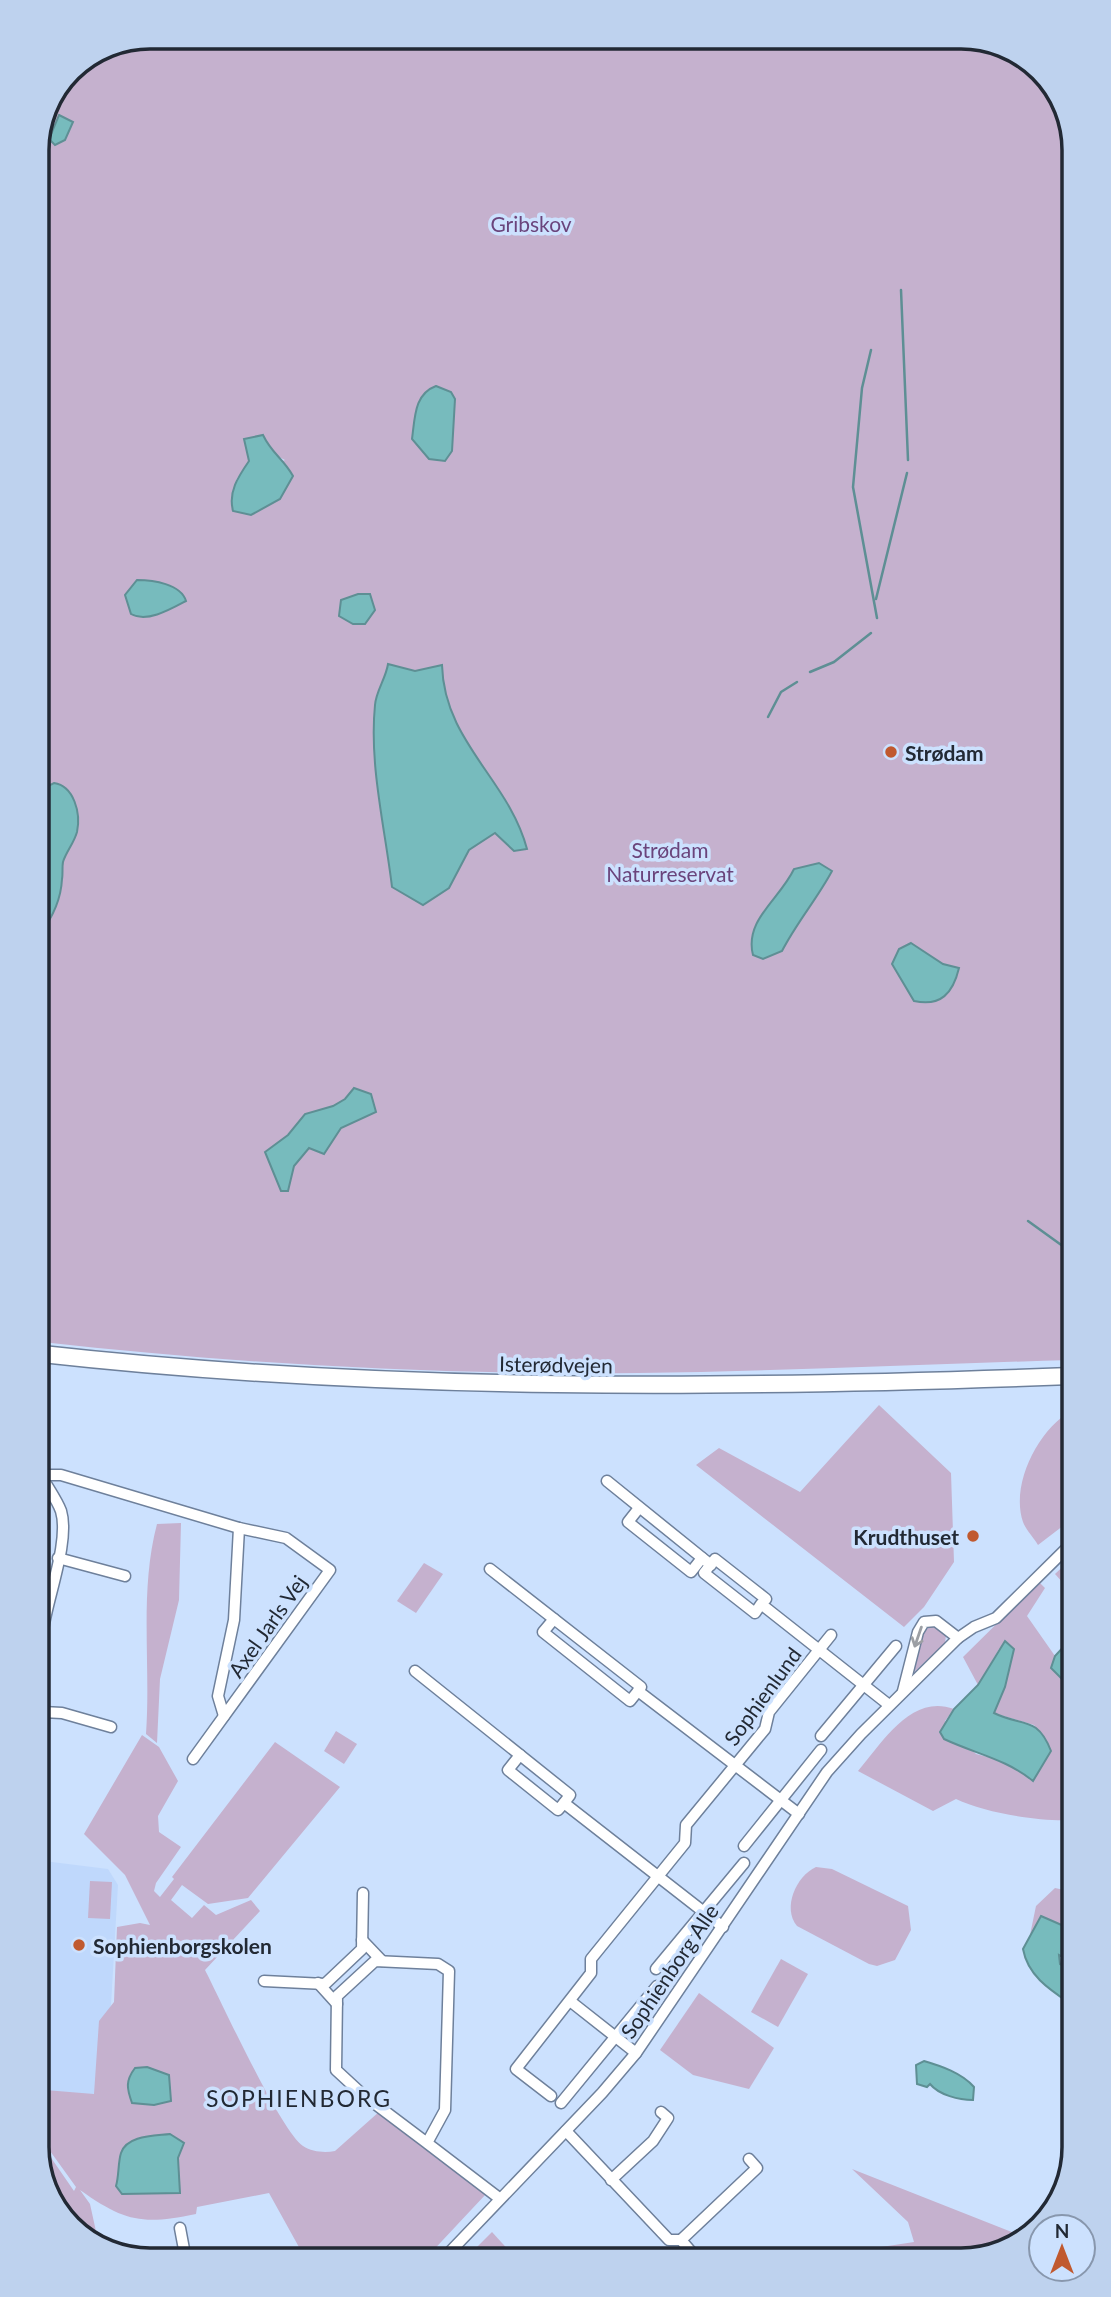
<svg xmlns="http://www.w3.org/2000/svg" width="1111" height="2297" font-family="Lato,sans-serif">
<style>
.built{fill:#bfd8fc}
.green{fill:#c5b1ce;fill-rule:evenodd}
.water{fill:#77bbbd;stroke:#5e8f94;stroke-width:2}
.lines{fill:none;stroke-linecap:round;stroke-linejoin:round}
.stream{stroke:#5e8f94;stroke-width:2.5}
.minor-casing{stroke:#6e809b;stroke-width:13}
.trunk-casing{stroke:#6e809b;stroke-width:19}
.minor{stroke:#fff;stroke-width:10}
.trunk{stroke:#fff;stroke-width:16}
.oneway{stroke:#9c9fa4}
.poi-dot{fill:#c0592f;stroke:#cce1fe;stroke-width:2.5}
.labels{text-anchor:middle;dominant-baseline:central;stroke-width:7;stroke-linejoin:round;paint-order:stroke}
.park-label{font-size:21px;fill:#6a447c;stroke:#cce1fe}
.poi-label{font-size:21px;font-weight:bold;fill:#222934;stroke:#cce1fe;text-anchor:start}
.street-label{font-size:21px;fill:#222934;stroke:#cce1fe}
.neighbourhood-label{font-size:23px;letter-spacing:2px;fill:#222934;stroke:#cce1fe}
.rim{fill:none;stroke:#222934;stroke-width:3.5}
</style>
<rect width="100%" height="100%" fill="#cce1fe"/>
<polygon class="built" points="44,1861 108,1869 118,1885 111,2005 103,2039 97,2096 45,2094"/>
<g class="green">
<path d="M150 37H969L1030 60 1066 107 1071 1360C927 1364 782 1371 638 1373 439 1375 239 1364 42 1342L37 143 70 70ZM271 453 285 460 236 480 249 461Z"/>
<polygon points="879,1405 951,1473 954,1562 924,1607 904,1627 696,1465 719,1448 800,1492"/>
<path d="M1071 1411 1072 1519 1038 1545C1034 1538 1026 1530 1023 1522 1010 1484 1039 1429 1071 1411Z"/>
<path d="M181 1523 179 1600 160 1679 157 1743 146 1734C151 1665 139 1592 157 1524Z"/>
<polygon points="1072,1558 1072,1593 1055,1574"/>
<polygon points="424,1563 443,1574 416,1613 397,1601"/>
<path d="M1039 1582 1045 1588 1027 1616 1055 1656 1051 1668 1072 1689 1073 1820C1040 1822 985 1813 956 1799L933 1811 858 1771C882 1743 911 1693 954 1709L945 1721 976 1754 1008 1762 1033 1781 1051 1751 1034 1725 993 1713 1005 1687 999 1649 978 1685 963 1657Z"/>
<polygon points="935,1625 946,1635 945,1643 910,1676 922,1631"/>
<polygon points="336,1731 357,1744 344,1764 324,1751"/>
<path d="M142 1735 159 1747 178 1781 158 1816 159 1832 181 1847 156 1883 154 1891 160 1897 174 1879 172 1877 275 1742 340 1787 248 1898 208 1904 182 1885 171 1900 192 1918 204 1905 216 1915 251 1900 260 1911 205 1970C222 2003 280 2130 303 2146 312 2152 325 2153 335 2151L380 2111 486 2194 427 2257 305 2258 269 2193 197 2207 196 2214C143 2225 125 2222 80 2190L90 2204 99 2245 87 2241 45 2190V2149L74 2191 76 2187 45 2144V2090L94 2094 99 2021 114 2002 117 1927 140 1923 150 1925 125 1875 84 1834Z"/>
<path d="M816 1867 832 1869 908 1906 911 1930 895 1960 877 1966 869 1964 797 1926C782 1908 796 1876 816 1867Z"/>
<polygon points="90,1881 112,1882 110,1919 88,1918"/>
<polygon points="1055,1888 1073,1892 1073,1930 1041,1916 1030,1935 1036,1906"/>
<polygon points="781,1959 808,1974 778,2027 751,2012"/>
<polygon points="699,1993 774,2048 749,2089 693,2075 660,2050"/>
<polygon points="852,2169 1022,2236 1023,2236 1004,2252 842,2253 914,2242 908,2222"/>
<polygon points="492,2232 514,2256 467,2257"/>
</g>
<g class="water">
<polygon points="59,115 73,122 65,140 55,145 49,139"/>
<path d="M436 386 451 392 455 399 452 451 445 461 429 459 412 439C415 418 414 394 436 386Z"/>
<path d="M263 435C272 454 283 458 293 476L280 499 251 515 233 511C228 492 238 477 249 461L244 439Z"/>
<path d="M137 580C153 580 181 584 186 601 171 609 147 623 131 614L125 595Z"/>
<polygon points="358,594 370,594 375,610 365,624 353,624 339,616 341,600"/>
<path d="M388 664 415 671 442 665C444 742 509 780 527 849L514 851 495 833 469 850 449 888 423 905 392 887C385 828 369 765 375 705 376 691 386 678 388 664Z"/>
<path d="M54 783C74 786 81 813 77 832 74 843 66 852 63 862 62 867 63 874 62 879 61 900 53 917 40 934V790Z"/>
<path d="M819 863 832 871C817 899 797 922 782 951L763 959 753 955C744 920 780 899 794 869Z"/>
<path d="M911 943 943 964 959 968C953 993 941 1007 914 1001L892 964 899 949Z"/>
<polygon points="354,1088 371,1094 376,1112 341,1128 324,1154 309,1148 294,1166 288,1191 281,1191 265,1152 288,1135 305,1114 333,1106 345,1099"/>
<path d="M1005 1641 1014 1649 1005 1687 994 1713C1022 1727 1037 1715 1051 1751L1033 1781C1006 1759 976 1754 944 1739L940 1732 954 1709 978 1685Z"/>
<polygon points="1068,1642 1072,1644 1072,1689 1051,1668 1055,1656"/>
<path d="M1041 1916 1073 1930V1962L1059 1955 1060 1964 1074 1971V2006C1052 1991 1028 1977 1023 1949Z"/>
<path d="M924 2061C941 2066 962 2073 974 2087L973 2100C959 2100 939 2095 930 2084L927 2087 917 2084 916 2065Z"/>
<path d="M147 2067 169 2075 171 2101 154 2105 132 2103C127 2089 125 2081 135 2068Z"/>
<path d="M170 2134 184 2143 178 2158 180 2193 122 2194 116 2186C119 2176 118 2162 121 2153 127 2135 155 2136 170 2134Z"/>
</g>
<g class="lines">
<g class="stream">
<polyline points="901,290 908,460"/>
<polyline points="871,350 862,388 853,487 877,618"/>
<polyline points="876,599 907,473"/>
<polyline points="810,672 834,662 871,633"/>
<polyline points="768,717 781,692 797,682"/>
<polyline points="1028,1221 1071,1252"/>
</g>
<defs>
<g id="minor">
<polyline points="42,1475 61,1475 239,1528 286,1538 330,1570 193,1759"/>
<path d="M42 1477C48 1488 57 1500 61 1511 70 1541 47 1599 43 1630"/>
<polyline points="607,1481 711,1565"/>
<polyline points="639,1508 628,1522 691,1572 702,1558"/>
<polyline points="58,1558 125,1576"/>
<polyline points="490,1569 641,1687 638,1691 799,1814"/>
<polyline points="761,1604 755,1613 704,1573 715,1559 766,1599 761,1604 889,1705"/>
<polyline points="554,1619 543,1632 630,1701 638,1691"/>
<polyline points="415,1671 570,1795 564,1803 723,1927"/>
<polyline points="903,1691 918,1632 924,1622 936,1621 958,1638"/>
<polyline points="43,1712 62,1713 111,1727"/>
<polyline points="224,1716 218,1696 234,1620 239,1528"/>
<polyline points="821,1736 896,1646"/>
<polyline points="520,1755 508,1770 558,1810 564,1803"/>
<polyline points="744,1846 821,1750"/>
<polyline points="362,1940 382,1961"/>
<polyline points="656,1969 744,1863"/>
<polyline points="264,1981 325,1984 362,1949 363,1893"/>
<polyline points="318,1983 337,2004"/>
<polyline points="570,2001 636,2053"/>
<polyline points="551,2096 516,2069 591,1973 591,1959 685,1843 686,1825 765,1729 769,1712 831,1635"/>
<polyline points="561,2103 657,1986"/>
<polyline points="566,2131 669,2240 681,2240 694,2255"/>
<polyline points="427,2143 362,2094 336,2070 337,1996 375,1961 438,1964 449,1971 445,2110 427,2143 499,2198"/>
<polyline points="611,2180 653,2141 668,2118 661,2112"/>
<polyline points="180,2228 186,2260"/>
<polyline points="681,2240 757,2168 749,2159"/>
<polyline points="445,2257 602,2093 636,2053 827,1772 861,1734 958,1638 974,1627 996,1618 1072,1543"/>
</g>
<path id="trunk" d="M42 1354C384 1392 728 1389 1071 1376"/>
</defs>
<use href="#minor" class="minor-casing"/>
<use href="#trunk" class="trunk-casing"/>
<use href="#minor" class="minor"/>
<use href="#trunk" class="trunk"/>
</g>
<defs><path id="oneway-shaft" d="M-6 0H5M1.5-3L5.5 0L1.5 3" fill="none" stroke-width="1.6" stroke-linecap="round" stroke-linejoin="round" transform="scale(1.75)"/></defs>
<use class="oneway" href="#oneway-shaft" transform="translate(918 1637) rotate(109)"/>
<g class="poi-dot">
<circle cx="891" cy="752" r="7"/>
<circle cx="973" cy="1536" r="7"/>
<circle cx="79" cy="1945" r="7"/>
</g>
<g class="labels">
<g class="park-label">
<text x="531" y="223">Gribskov</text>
<text x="670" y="849">Strødam<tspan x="670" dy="24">Naturreservat</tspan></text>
</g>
<g class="poi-label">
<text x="905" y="752">Strødam</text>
<text x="959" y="1536" text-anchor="end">Krudthuset</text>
<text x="93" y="1945">Sophienborgskolen</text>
</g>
<g class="street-label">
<text transform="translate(556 1364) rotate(1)">Isterødvejen</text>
<text transform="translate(267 1626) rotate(-55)">Axel Jarls Vej</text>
<text transform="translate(762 1696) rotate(-54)">Sophienlund</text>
<text transform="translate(669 1971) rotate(-56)">Sophienborg Alle</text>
</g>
<g class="neighbourhood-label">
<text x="299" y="2098">SOPHIENBORG</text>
</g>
</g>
<path d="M0 0H1111V2297H0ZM150 49H961A101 101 0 0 1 1062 150V2147A101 101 0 0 1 961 2248H150A101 101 0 0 1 49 2147V150A101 101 0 0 1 150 49Z" fill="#bed2ee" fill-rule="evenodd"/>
<path class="rim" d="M150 49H961A101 101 0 0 1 1062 150V2147A101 101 0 0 1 961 2248H150A101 101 0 0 1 49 2147V150A101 101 0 0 1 150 49Z"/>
<g transform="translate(1062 2248)"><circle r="33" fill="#cce1fe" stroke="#8897ad" stroke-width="2"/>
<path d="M0-5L12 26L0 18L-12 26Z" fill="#c0592f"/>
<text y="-10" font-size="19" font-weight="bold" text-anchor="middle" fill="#222934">N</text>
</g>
</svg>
